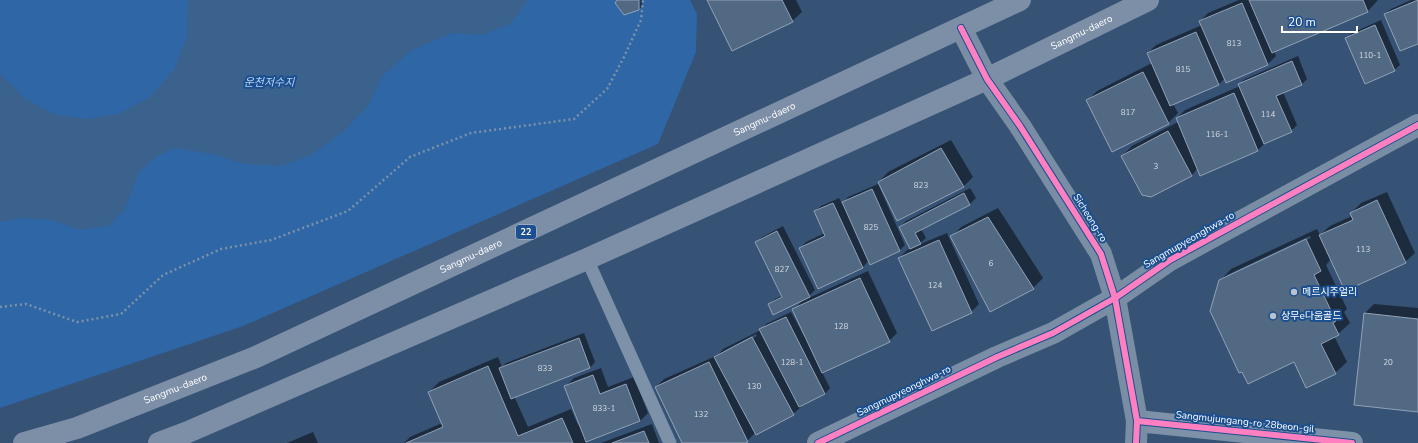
<svg xmlns="http://www.w3.org/2000/svg" width="1418" height="443" font-family="'Nunito Sans','Noto Sans KR',sans-serif">
<style>
.green{fill:#2f66a5}
.water{fill:#3b618d}
.shadow{fill:#0007;fill-rule:evenodd}
.building{fill:#526984;stroke:#92a2b6}
.lines{fill:none;stroke-linecap:round;stroke-linejoin:round}
.path{stroke:#7d92a8;stroke-width:2.5;stroke-dasharray:2 3;stroke-linecap:butt}
.lane{stroke:#7d92a8;stroke-width:13}
.street{stroke:#7d92a8;stroke-width:22}
.secondary{stroke:#798da4;stroke-width:22}
.primary{stroke:#7d8ea7;stroke-width:22}
.cycleway-casing{stroke:#1b4f8f;stroke-width:8}
.cycleway{stroke:#ff80c0;stroke-width:6}
.poi-dot{fill:#b9c2ce;stroke:#1b4f8f;stroke-width:1.5}
.labels{text-anchor:middle;dominant-baseline:central;stroke-width:4;stroke-linejoin:round;paint-order:stroke}
.number-label{font-size:8px;fill:#d4dae0}
.shield{fill:#1b4f8f;stroke:#bbcadd;stroke-width:1}
.shield-label{font-size:9px;font-weight:bold;fill:#fff}
.street-label{font-size:10px;fill:#fff;stroke:#1b4f8f}
.poi-label{font-size:10px;fill:#fff;stroke:#1b4f8f;text-anchor:start}
.water-label{font-size:11px;font-style:italic;fill:#b5d3f5;stroke:#1b4f8f}
</style>
<rect width="100%" height="100%" fill="#365274"/>
<polygon class="green" points="0,0 690,0 697,14 696,52 658,144 243,326 0,408"/>
<polygon class="water" points="188,0 528,0 510,24 482,35 453,33 412,50 382,76 368,106 344,131 309,156 281,166 244,164 212,154 175,148 156,157 139,172 124,210 108,226 79,230 52,220 23,218 0,222 0,74 25,99 54,114 86,119 118,114 150,97 174,70 187,36"/>
<g class="shadow">
<polygon points="618,0 642,0 642,7 639,9"/>
<polygon points="709,0 796,0 802,12 792,21"/>
<polygon points="1239,0 1378,0 1368,11 1274,51 1276,56 1268,64 1226,82 1225,78 1219,84 1173,104 1178,113 1168,123 1113,151 1088,100 1097,91 1152,63 1148,53 1156,45 1202,25 1200,21 1208,13"/>
<polygon points="1411,0 1418,0 1418,42 1385,14 1391,9"/>
<polygon points="1381,20 1400,65 1394,70 1347,38 1352,33"/>
<polygon points="1298,56 1307,79 1301,85 1283,92 1297,125 1291,131 1266,142 1258,150 1201,174 1198,168 1191,176 1122,156 1132,146 1178,122 1177,118 1185,110 1240,86 1239,84 1245,79"/>
<polygon points="951,140 973,177 964,186 879,182 888,172"/>
<polygon points="878,184 905,245 900,250 871,263 869,260 863,267 818,287 800,248 806,242 825,233 815,211 821,206 839,198 842,204 848,197"/>
<polygon points="970,188 976,198 970,204 921,229 926,238 918,245 947,233 979,304 971,312 899,258 907,250 911,249 900,227 906,221"/>
<path d="M1387 192 1415 253 1405 262 1331 259 1326 265 1347 309 1344 312 1350 323 1338 334 1334 336 1347 362 1335 373 1294 361 1220 281 1231 269 1317 229 1320 235 1330 226 1352 216 1351 213 1361 203ZM1310 236 1311 238 1227 277V275Z"/>
<polygon points="998,208 1043,278 1033,288 990,310 952,237 961,227"/>
<polygon points="783,226 815,290 809,296 774,313 769,304 775,299 783,295 756,242 762,237"/>
<path d="M868 271 897 333 889 341 822 372 830 388 825 394 800 405 801 407 793 414 755 433 747 441 743 443H683L656 387 664 379 718 355 723 349 761 330 766 324 791 312 804 336H806L794 310 802 301ZM756 334 757 336 724 353V351Z"/>
<polygon points="1374,304 1418,308 1418,411 1365,313"/>
<polygon points="584,333 595,362 590,368 514,396 528,427 571,409 578,425 580,424 566,386 574,378 601,368 608,387 634,377 648,413 640,421 585,441 586,443 404,443 410,437 442,423 429,392 439,382 498,357 502,367 506,363"/>
<polygon points="652,424 659,443 601,443"/>
<polygon points="313,432 318,443 287,443"/>
</g>
<g class="building">
<polygon points="617,0 639,0 639,10 624,15 615,3"/>
<polygon points="707,0 782,0 793,22 732,51"/>
<polygon points="1249,0 1363,0 1368,12 1272,53"/>
<polygon points="1418,0 1418,44 1400,51 1384,14"/>
<polygon points="1242,3 1268,65 1226,83 1199,21"/>
<polygon points="1375,25 1395,71 1365,84 1345,38"/>
<polygon points="1196,32 1219,85 1170,106 1147,53"/>
<polygon points="1292,61 1302,85 1276,96 1292,132 1264,144 1238,84"/>
<polygon points="1143,72 1169,124 1112,152 1086,100"/>
<polygon points="1234,93 1258,151 1200,176 1176,118"/>
<polygon points="1168,131 1192,176 1151,197 1142,195 1121,156"/>
<polygon points="941,148 964,187 897,221 878,182"/>
<polygon points="872,189 900,251 870,265 842,202"/>
<polygon points="964,193 970,205 915,233 921,244 910,249 899,227"/>
<polygon points="1377,200 1406,263 1345,291 1319,235 1353,220 1350,213"/>
<polygon points="833,203 863,268 818,289 799,248 825,236 814,211"/>
<polygon points="988,217 1034,289 990,312 950,236"/>
<polygon points="777,231 810,297 773,315 768,304 782,297 755,242"/>
<polygon points="1306,239 1321,271 1314,275 1336,321 1333,323 1339,335 1321,344 1336,374 1306,388 1294,362 1248,384 1242,372 1239,373 1210,311 1219,280"/>
<polygon points="939,240 972,313 932,331 898,258"/>
<polygon points="860,278 890,342 822,373 792,309"/>
<polygon points="1364,313 1418,319 1418,412 1354,405"/>
<polygon points="786,317 825,394 799,407 759,329"/>
<polygon points="752,337 794,415 756,435 714,357"/>
<polygon points="579,338 590,368 511,399 499,368"/>
<polygon points="709,362 748,442 745,443 682,443 655,387"/>
<polygon points="488,366 518,436 562,418 573,443 406,443 443,427 428,392"/>
<polygon points="593,375 600,394 626,384 640,421 586,442 564,386"/>
<polygon points="644,431 649,443 612,443"/>
</g>
<g class="lines">
<polyline class="path" points="0,307 26,304 77,322 121,314 163,275 221,249 271,240 348,211 410,157 471,133 574,119 607,89 624,57 641,20 643,0"/>
<polyline class="lane" points="587,259 670,443"/>
<polyline class="street" points="1137,421 1352,443"/>
<g class="secondary">
<polyline points="961,28 987,79 1020,126 1101,254 1115,298 1137,421 1136,443"/>
<polyline points="818,443 997,357 1053,333 1115,298 1170,260 1418,125"/>
</g>
<g class="primary">
<path id="s1" d="M24 443 77 428 256 357 1020 0"/>
<path id="s2" d="M159 443 188 432 587 259 987 79 1148 0"/>
</g>
<defs>
<g id="cycleway">
<polyline points="961,28 987,79 1020,126 1101,254 1115,298 1137,421 1136,443"/>
<polyline points="1137,421 1352,443"/>
<polyline points="818,443 997,357 1053,333 1115,298 1170,260 1418,125"/>
</g>
</defs>
<use href="#cycleway" class="cycleway-casing"/>
<use href="#cycleway" class="cycleway"/>
</g>
<g class="poi-dot">
<circle cx="1294" cy="292" r="4"/>
<circle cx="1273" cy="316" r="4"/>
</g>
<g class="labels">
<g class="number-label">
<text x="1234" y="43">813</text>
<text x="1370" y="55">110-1</text>
<text x="1183" y="69">815</text>
<text x="1128" y="112">817</text>
<text x="1268" y="114">114</text>
<text x="1217" y="134">116-1</text>
<text x="1156" y="166">3</text>
<text x="921" y="185">823</text>
<text x="871" y="227">825</text>
<text x="1363" y="249">113</text>
<text x="991" y="263">6</text>
<text x="782" y="269">827</text>
<text x="935" y="285">124</text>
<text x="841" y="326">128</text>
<text x="792" y="362">128-1</text>
<text x="1388" y="362">20</text>
<text x="545" y="368">833</text>
<text x="754" y="386">130</text>
<text x="604" y="408">833-1</text>
<text x="701" y="414">132</text>
</g>
<rect class="shield" x="516" y="225" width="20" height="14" rx="3"/>
<g class="shield-label">
<text x="526" y="232">22</text>
</g>
<g class="street-label">
<text stroke="none"><textPath href="#s2" startOffset="1010">Sangmu-daero</textPath></text>
<text stroke="none"><textPath href="#s1" startOffset="809">Sangmu-daero</textPath></text>
<text transform="translate(1090 218) rotate(58)">Sicheong-ro</text>
<text transform="translate(1189 240) rotate(-30)">Sangmupyeonghwa-ro</text>
<text stroke="none"><textPath href="#s1" startOffset="485">Sangmu-daero</textPath></text>
<text stroke="none"><textPath href="#s1" startOffset="161">Sangmu-daero</textPath></text>
<text transform="translate(904 391) rotate(-26)">Sangmupyeonghwa-ro</text>
<text transform="translate(1245 422) rotate(6)">Sangmujungang-ro 28beon-gil</text>
</g>
<g class="poi-label">
<text x="1302" y="292">메르시주얼리</text>
<text x="1281" y="316">상무e다움골드</text>
</g>
<g class="water-label">
<text x="269" y="82">운천저수지</text>
</g>
</g>
<path d="M1282 26v6h75v-6" fill="none" stroke="#ffffff" stroke-width="2"/>
<text x="1288" y="26" font-size="12" fill="#ffffff" stroke="#1b4f8f" stroke-width="3" paint-order="stroke">20 m</text>
</svg>
